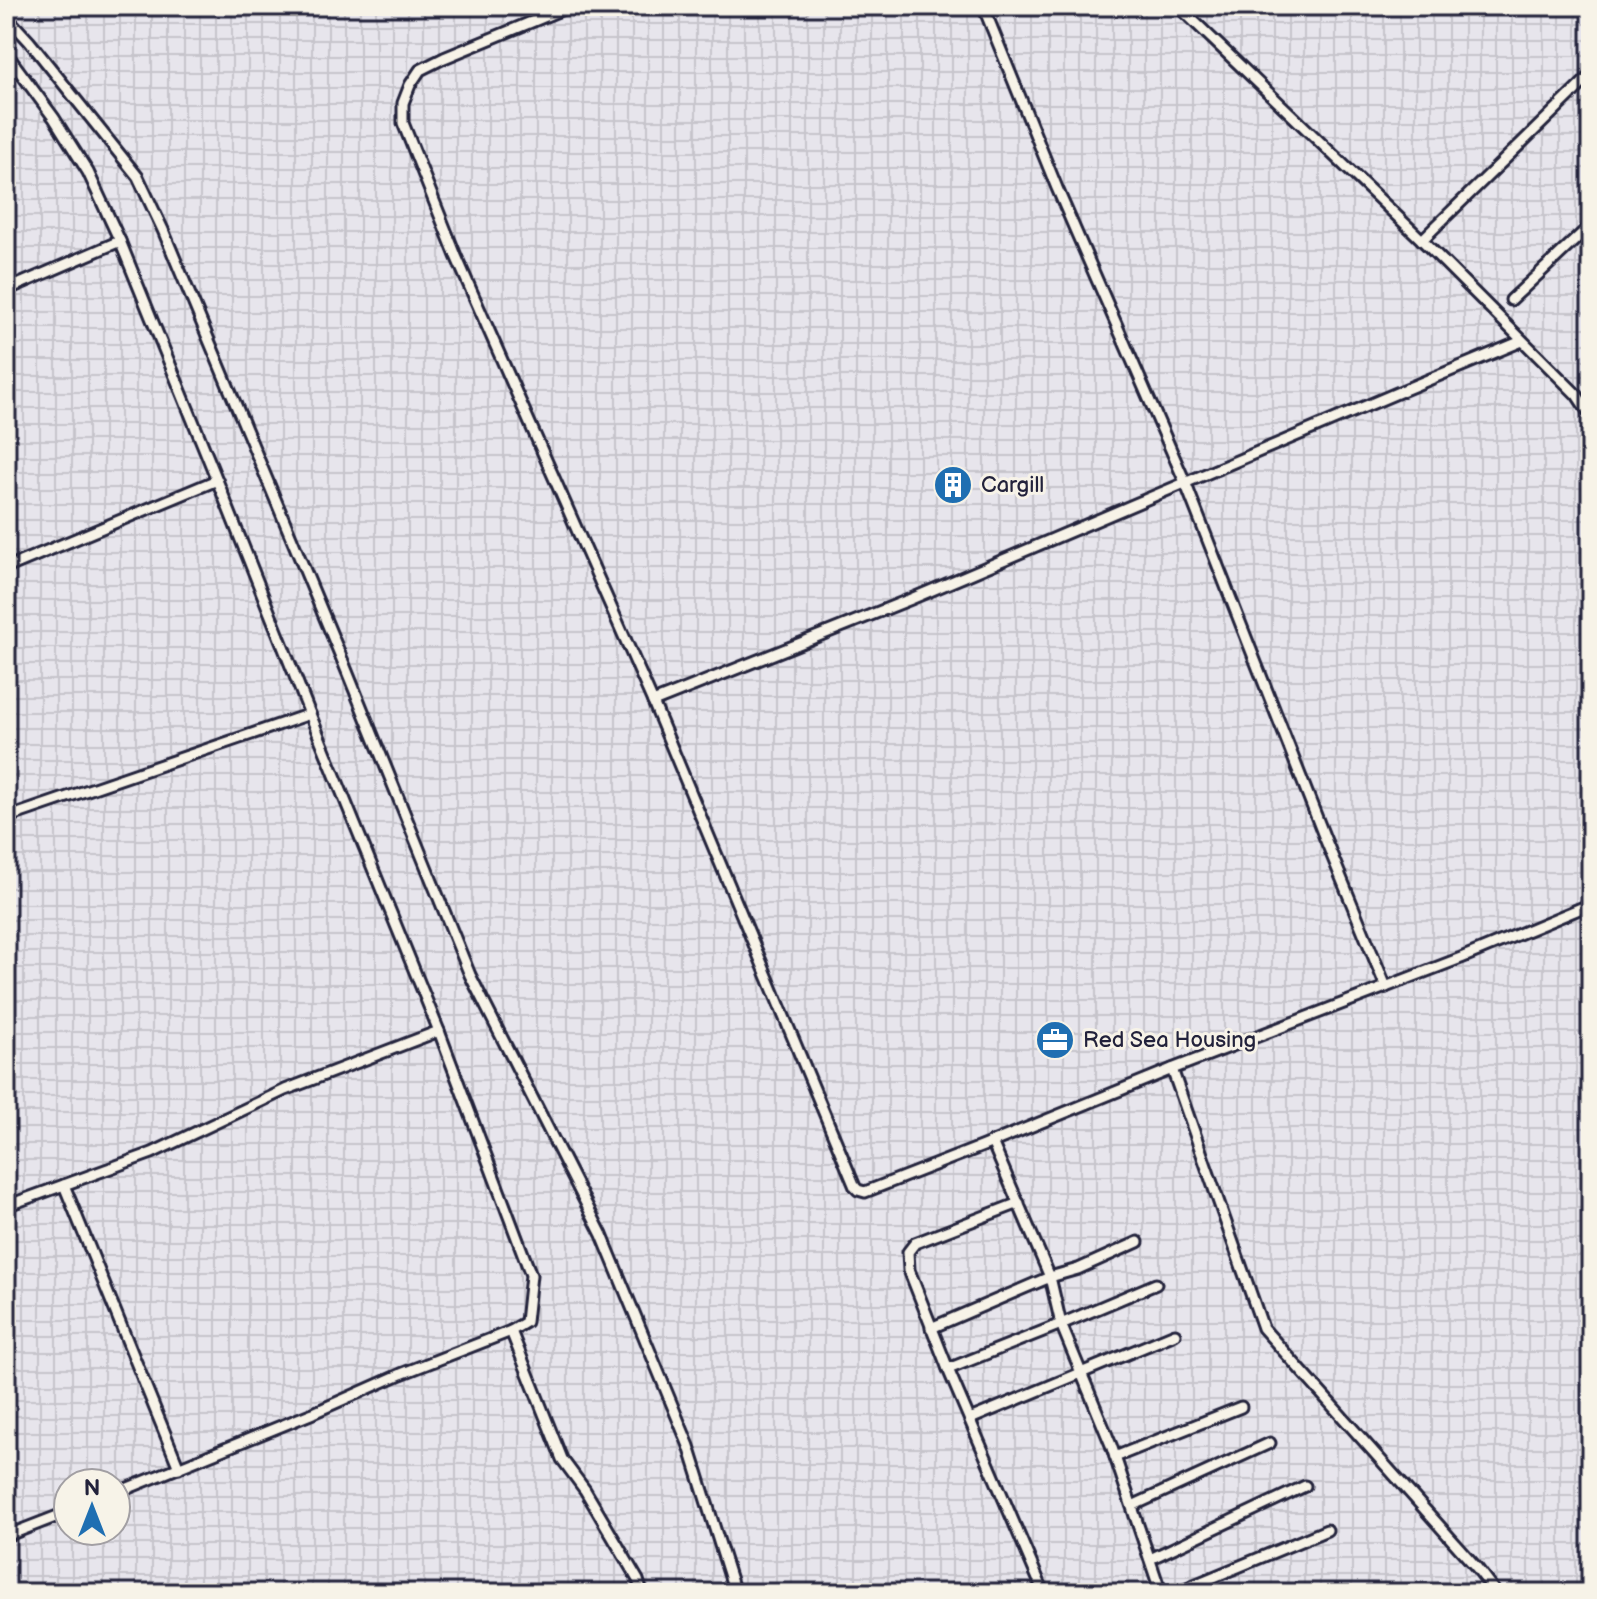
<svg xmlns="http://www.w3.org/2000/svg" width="1597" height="1599" font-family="'Balsamiq Sans',sans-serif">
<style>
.industrial{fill:url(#industrial-grid);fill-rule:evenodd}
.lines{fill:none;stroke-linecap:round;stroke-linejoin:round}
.street-casing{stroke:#22223b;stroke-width:15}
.street{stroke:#f7f3e8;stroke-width:9}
.labels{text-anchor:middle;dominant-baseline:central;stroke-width:6;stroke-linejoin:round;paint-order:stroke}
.poi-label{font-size:22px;fill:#22223b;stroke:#f7f3e8;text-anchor:start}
</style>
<defs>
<pattern id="industrial-grid" width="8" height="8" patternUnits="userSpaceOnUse" patternTransform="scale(2)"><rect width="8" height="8" fill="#e7e5ec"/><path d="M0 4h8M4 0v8" fill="none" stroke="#c6c4cb"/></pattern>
</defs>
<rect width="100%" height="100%" fill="#f7f3e8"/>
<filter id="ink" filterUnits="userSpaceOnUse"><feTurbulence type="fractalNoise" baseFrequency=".0125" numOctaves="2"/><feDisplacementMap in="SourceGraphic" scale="16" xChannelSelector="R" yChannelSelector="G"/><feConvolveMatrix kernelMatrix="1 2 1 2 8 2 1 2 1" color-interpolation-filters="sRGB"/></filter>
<g filter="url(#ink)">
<path class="industrial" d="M6 6H1591V1593H6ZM68 1483H116V1531H68Z"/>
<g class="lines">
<defs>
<g id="street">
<polyline points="570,6 444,58 420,70 410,85 403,103 403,123 456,256 653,702 855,1187 858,1190 865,1192 983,1146 1172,1069 1461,958 1591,904"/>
<polyline points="983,6 1057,188 1185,482 1324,836 1386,987"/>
<polyline points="1178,6 1422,240 1577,395 1591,416"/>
<polyline points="6,16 29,41 138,177 163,230 344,664 470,975 602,1235 689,1446 735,1593"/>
<polyline points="6,53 54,118 88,172 120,241 217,480"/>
<polyline points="1422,240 1591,75"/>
<polyline points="6,290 120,241"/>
<polyline points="1511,300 1591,225"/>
<polyline points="6,568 217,480 310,714 439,1031 531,1275 526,1322 511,1331 562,1459 585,1490 638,1580 642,1593"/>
<polyline points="653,702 911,599 1404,390 1522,341"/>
<polyline points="6,818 310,714"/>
<polyline points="1172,1069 1263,1328 1477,1568 1496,1593"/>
<polyline points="992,1142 1050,1277 1061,1324 1111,1445 1161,1593"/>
<polyline points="64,1185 179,1468"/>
<polyline points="1019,1203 915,1243 908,1252 909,1270 948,1369 1044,1593"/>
<polyline points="6,1206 152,1153 285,1090 439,1031"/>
<polyline points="931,1328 1050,1277 1078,1269 1138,1242"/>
<polyline points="948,1369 1061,1324 1156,1284"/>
<polyline points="970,1419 1175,1334"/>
<polyline points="1115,1457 1241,1407"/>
<polyline points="116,1493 313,1413 401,1374 511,1331"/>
<polyline points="1132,1506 1270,1443"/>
<polyline points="6,1536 68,1512"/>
<polyline points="1150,1559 1305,1486"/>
<polyline points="1175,1593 1327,1530"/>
</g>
</defs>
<use href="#street" class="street-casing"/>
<use href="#street" class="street"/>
</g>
</g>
<defs>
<symbol id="building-disc" viewBox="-11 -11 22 22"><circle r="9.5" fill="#1f6fb2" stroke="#f7f3e8"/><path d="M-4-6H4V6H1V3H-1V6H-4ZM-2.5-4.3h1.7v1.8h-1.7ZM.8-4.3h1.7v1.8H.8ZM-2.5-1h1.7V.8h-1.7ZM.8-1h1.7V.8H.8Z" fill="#fff"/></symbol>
<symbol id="office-disc" viewBox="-11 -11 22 22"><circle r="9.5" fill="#1f6fb2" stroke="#f7f3e8"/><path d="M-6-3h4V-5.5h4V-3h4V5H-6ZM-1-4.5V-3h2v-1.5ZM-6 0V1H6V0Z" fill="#fff"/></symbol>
</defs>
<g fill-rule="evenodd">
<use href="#building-disc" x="931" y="463" width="44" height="44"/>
<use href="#office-disc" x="1033" y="1018" width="44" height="44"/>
</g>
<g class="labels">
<g class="poi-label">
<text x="981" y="485">Cargill</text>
<text x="1083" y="1040">Red Sea Housing</text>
</g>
</g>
<rect width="1597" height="1599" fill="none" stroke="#f7f3e8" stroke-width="32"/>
<rect x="16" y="16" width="1565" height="1567" fill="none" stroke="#22223b" stroke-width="3" filter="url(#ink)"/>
<g transform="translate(92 1507)"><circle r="38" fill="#f7f3e8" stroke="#a29fa3" stroke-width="2"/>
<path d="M0-6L14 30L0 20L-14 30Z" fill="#1f6fb2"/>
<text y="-12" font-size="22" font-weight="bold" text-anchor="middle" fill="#22223b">N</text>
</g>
</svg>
